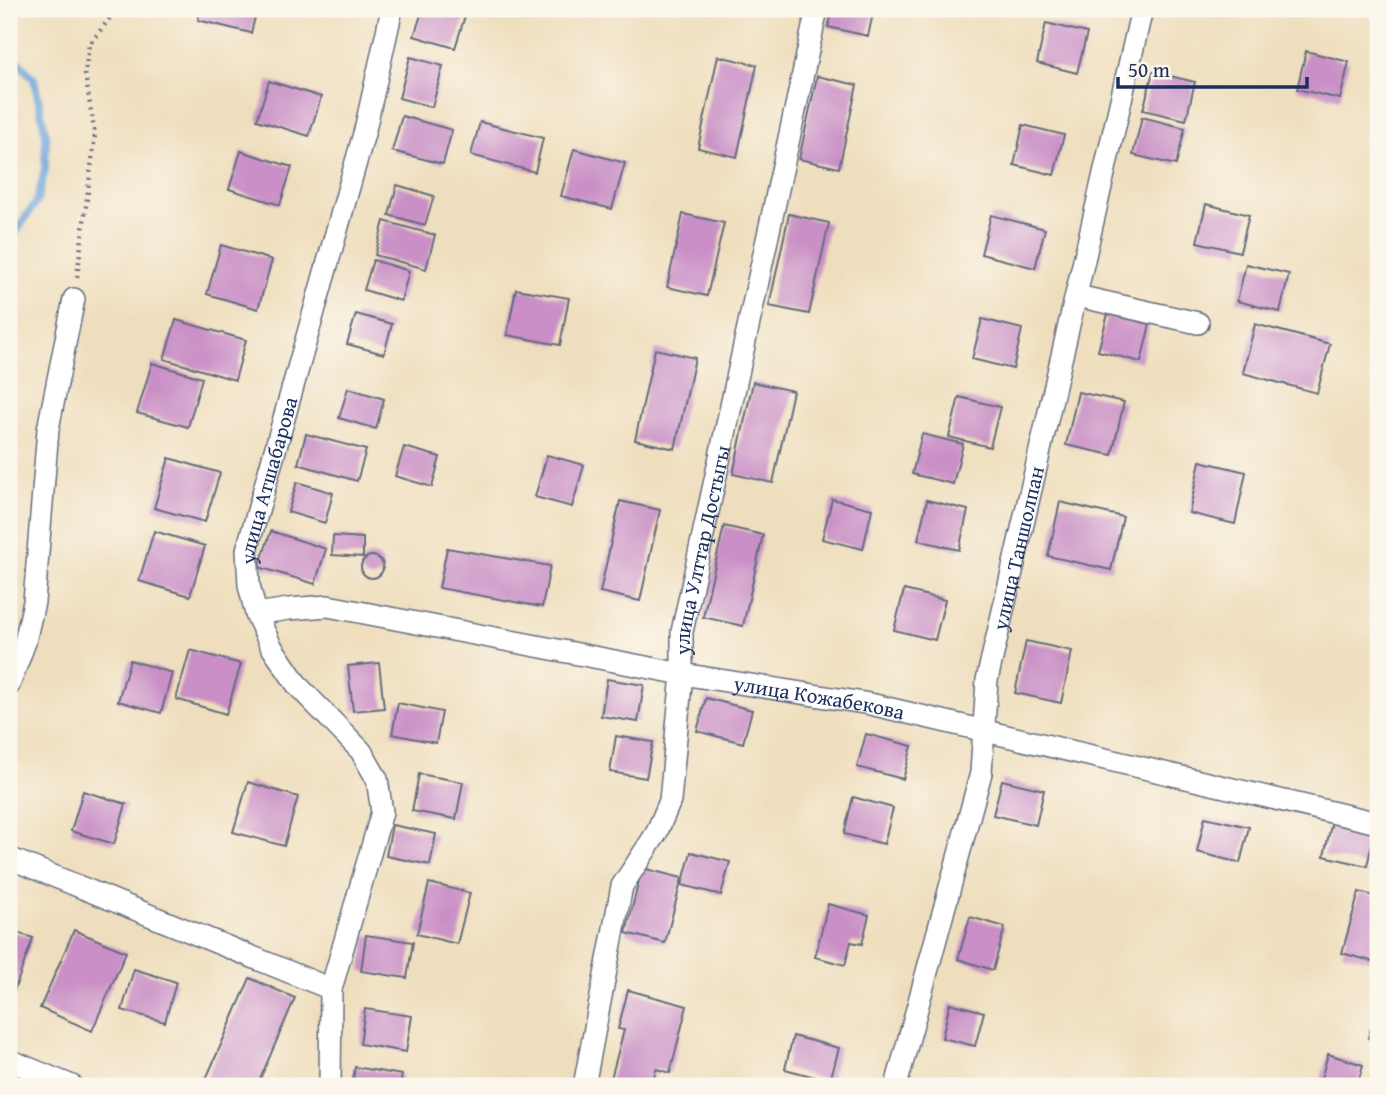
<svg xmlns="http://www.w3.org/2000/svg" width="1387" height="1095" font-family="'Gentium Book Plus',serif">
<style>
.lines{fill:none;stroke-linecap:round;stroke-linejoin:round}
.stream{stroke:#6ca3da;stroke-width:8}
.building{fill:#c98fc6}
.street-casing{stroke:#656c7f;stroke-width:24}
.path{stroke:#656c7f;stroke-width:4.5;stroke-dasharray:2 5;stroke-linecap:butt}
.street{stroke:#fff;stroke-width:21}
.labels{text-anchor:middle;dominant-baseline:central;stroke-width:5;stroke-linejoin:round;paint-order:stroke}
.street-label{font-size:21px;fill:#1b2f5e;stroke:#fbf7ec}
</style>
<rect width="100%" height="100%" fill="#fbf7ec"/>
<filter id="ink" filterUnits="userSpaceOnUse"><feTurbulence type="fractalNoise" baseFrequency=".0143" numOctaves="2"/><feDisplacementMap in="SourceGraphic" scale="14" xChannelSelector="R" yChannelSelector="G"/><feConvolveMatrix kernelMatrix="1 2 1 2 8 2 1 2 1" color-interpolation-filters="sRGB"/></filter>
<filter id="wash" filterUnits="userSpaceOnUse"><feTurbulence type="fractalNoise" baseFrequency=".00686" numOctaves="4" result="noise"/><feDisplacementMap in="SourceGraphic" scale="28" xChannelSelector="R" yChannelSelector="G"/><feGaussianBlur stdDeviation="1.57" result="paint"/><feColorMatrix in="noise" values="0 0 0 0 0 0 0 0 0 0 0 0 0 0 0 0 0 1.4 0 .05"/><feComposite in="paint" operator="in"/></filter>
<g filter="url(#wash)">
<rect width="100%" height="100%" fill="#efdebd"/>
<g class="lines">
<polyline class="stream" points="9,52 34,79 46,135 45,169 37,201 9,242"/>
</g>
<g id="blocks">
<g class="building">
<polygon points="201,9 257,9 251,33 198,20"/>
<polygon points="423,9 442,9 465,16 455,48 414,36"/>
<polygon points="832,9 874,9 868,36 828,27"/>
<polygon points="1046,23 1087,33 1077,73 1037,63"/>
<polygon points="1306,51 1349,62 1340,99 1297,89"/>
<polygon points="718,56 757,65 737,157 698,148"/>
<polygon points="410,57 443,66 432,107 399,98"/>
<polygon points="1153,72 1195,82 1186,120 1143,110"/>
<polygon points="817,76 857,85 839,168 799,159"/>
<polygon points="269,81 321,97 309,136 257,120"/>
<polygon points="402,116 452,130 443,164 392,151"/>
<polygon points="1142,117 1185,128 1176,165 1133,155"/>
<polygon points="480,122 543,138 535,172 471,155"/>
<polygon points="1023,125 1064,135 1054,175 1014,165"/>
<polygon points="574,149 625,163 612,209 561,196"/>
<polygon points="241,151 292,167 280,205 229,189"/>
<polygon points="397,185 434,196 425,225 389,215"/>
<polygon points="1206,204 1249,215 1240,252 1197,242"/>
<polygon points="683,214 724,223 707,296 667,287"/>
<polygon points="789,214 829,223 809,314 769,306"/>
<polygon points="991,215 1045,229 1035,268 981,254"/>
<polygon points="384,221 435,235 426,269 375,255"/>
<polygon points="221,245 272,260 258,309 207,294"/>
<polygon points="373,260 409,271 401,301 364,290"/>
<polygon points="1246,264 1289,274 1280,312 1237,301"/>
<polygon points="516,289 569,298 560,345 507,335"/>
<polygon points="356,314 392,324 384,354 347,344"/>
<polygon points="1108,314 1150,324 1141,362 1098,351"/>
<polygon points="982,319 1022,329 1013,369 972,359"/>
<polygon points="176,320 246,340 235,380 164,359"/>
<polygon points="1255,324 1330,344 1317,393 1243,373"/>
<polygon points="655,349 695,358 675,449 635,440"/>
<polygon points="152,363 202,378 188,427 137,413"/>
<polygon points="753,382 793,391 773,483 733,474"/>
<polygon points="348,388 384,399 376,429 339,418"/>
<polygon points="1078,392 1124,402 1112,455 1066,445"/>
<polygon points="959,397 1000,407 990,447 949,437"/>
<polygon points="306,434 366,450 357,481 298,464"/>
<polygon points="922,434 963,444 953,484 912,474"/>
<polygon points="404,447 440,457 432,487 395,476"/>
<polygon points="547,455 584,465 572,507 535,497"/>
<polygon points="169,458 220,473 205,522 154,508"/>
<polygon points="1200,461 1246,472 1235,524 1189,513"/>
<polygon points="297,482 333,493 325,523 288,512"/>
<polygon points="832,499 872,509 863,549 822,539"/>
<polygon points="927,500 968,510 959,550 918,540"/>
<polygon points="620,501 660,510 640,601 600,592"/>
<polygon points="1060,502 1123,517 1111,570 1048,556"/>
<polygon points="724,526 763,535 743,626 703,617"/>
<polygon points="154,531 205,546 190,596 139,581"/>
<polygon points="271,531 326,549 315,584 259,567"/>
<polygon points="333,536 363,538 363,557 332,555"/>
<polygon points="447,548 550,566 542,607 439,588"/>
<circle cx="372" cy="567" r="11"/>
<polygon points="904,590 945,600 935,640 894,630"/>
<polygon points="1026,641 1072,651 1061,703 1015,693"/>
<polygon points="190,650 241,664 226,714 176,699"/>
<polygon points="130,660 172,673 161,713 118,701"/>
<polygon points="379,663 384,708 353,711 348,666"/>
<polygon points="607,679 644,685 638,722 601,716"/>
<polygon points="706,698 752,710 743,743 697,731"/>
<polygon points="398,703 442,712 436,743 392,734"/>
<polygon points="866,734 912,746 903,779 857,767"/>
<polygon points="616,736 653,742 646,778 610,772"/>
<polygon points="419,774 463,782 456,819 412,811"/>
<polygon points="1002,780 1044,790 1036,825 993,815"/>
<polygon points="248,782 298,797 284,846 233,832"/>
<polygon points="83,791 126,804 114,844 71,831"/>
<polygon points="853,797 893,808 884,844 844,834"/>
<polygon points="1205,817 1249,827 1240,863 1197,852"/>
<polygon points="1332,821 1375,831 1367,866 1324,856"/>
<polygon points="392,825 436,834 430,865 386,856"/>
<polygon points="691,852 730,862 721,895 682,885"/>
<polygon points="642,868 682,878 665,943 626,933"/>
<polygon points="429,883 470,893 457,944 417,934"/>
<polygon points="1359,892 1378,897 1378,963 1342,953"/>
<polygon points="828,904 869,915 862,944 851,942 845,965 815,957"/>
<polygon points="970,917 1005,927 993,970 958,959"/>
<polygon points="9,930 33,938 14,991 9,989"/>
<polygon points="74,930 126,952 92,1031 40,1008"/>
<polygon points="366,935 413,942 407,978 361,971"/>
<polygon points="134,969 176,982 165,1022 122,1010"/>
<polygon points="250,978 295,998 257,1086 222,1086 206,1079"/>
<polygon points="628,990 687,1006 670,1073 656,1069 652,1086 609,1086 624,1030 618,1029"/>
<polygon points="950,1003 984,1012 975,1046 942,1038"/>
<polygon points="1378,1003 1378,1041 1368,1038"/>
<polygon points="365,1009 412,1016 406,1052 360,1044"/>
<polygon points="793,1036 839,1048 830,1081 785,1069"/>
<polygon points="1328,1054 1363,1065 1357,1086 1319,1086"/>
<polygon points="355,1067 402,1075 400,1086 352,1086"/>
<polygon points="1374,1072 1378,1074 1378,1086 1370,1086"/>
</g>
</g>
</g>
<g filter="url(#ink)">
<use href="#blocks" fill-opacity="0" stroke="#656c7f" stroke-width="2"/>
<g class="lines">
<defs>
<g id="street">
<polyline points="1077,296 1198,323"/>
<path id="s1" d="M256 614 289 609 328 606 682 674 870 704 1378 823"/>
<polyline points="9,685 25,642 34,602 48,429 74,299"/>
<polyline points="9,858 331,989"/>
<polyline points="9,1060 72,1086"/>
<path id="s2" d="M330 1086 331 989 382 812 377 779 361 751 298 686 271 646 256 614 249 585 247 550 365 130 392 9"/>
<path id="s3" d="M584 1086 622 886 656 834 670 801 682 674V632L817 9"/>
<path id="s4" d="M896 1086 981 773 987 680 1142 9"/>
</g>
</defs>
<use href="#street" class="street-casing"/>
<polyline class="path" points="77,277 95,135 85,74 89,45 109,19 120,9"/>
<use href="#street" class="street"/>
</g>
</g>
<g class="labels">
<g class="street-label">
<text stroke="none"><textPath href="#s2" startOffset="658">улица Атшабарова</textPath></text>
<text stroke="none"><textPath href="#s4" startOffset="553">улица Таншолпан</textPath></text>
<text stroke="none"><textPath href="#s3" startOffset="555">улица Улттар Достыгы</textPath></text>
<text stroke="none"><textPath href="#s1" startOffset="572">улица Кожабекова</textPath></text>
</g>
</g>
<rect width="1387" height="1095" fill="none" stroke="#fbf7ec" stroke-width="35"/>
<path d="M1118 77v10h189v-10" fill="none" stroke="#1b2f5e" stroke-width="3.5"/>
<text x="1128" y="77" font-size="21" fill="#1b2f5e" stroke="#fbf7ec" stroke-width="5" paint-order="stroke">50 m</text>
</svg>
